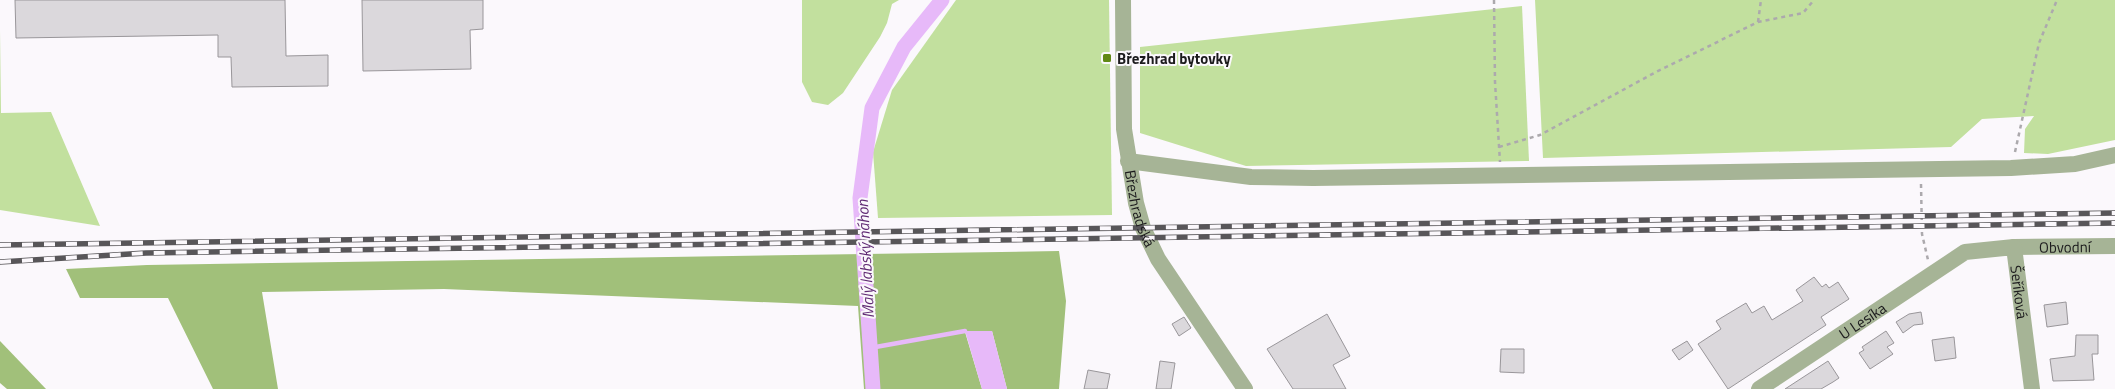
<svg xmlns="http://www.w3.org/2000/svg" width="2115" height="389" font-family="'Titillium Web',sans-serif">
<style>
.green{fill:#c2e09e}
.forest{fill:#a1c07a}
.water{fill:#e7b9f9}
.lines{fill:none;stroke-linecap:round;stroke-linejoin:round}
.stream{stroke:#e7b9f9;stroke-width:4.5}
.canal{stroke:#e7b9f9;stroke-width:15}
.building{fill:#dbd8dc;stroke:#99969a}
.path{stroke:#aca9ad;stroke-width:2.5;stroke-dasharray:4 4;stroke-linecap:butt}
.minor{stroke:#a6b496;stroke-width:16}
.rail-casing{stroke:#585659;stroke-width:5.5}
.rail{stroke:#fbf8fc;stroke-width:4;stroke-dasharray:11;stroke-linecap:butt}
.poi-dot{fill:#618915;stroke:#fbf8fc;stroke-width:2}
.labels{text-anchor:middle;dominant-baseline:central;stroke-width:4;stroke-linejoin:round;paint-order:stroke}
.poi-label{font-size:15px;font-weight:bold;fill:#1c1b1d;stroke:#fbf8fc;text-anchor:start}
.street-label{font-size:15px;fill:#1c1b1d;stroke:#fbf8fc}
.water-label{font-size:16px;font-style:italic;fill:#602a74;stroke:#fbf8fc}
</style>
<rect width="100%" height="100%" fill="#fbf8fc"/>
<g class="green">
<polygon points="802,0 899,0 892,4 887,23 880,37 843,93 828,105 812,102 802,82"/>
<polygon points="956,0 1109,0 1112,215 878,218 873,152 892,90"/>
<polygon points="1535,0 2115,0 2115,140 2048,154 2024,153 2025,129 2034,116 1982,119 1951,147 1543,158"/>
<polygon points="1522,6 1529,161 1246,166 1140,133 1140,47"/>
<polygon points="0,30 1,113 51,112 100,226 0,210"/>
</g>
<g class="forest">
<polygon points="1059,251 1066,301 1059,389 1007,389 992,331 965,332 982,389 864,389 858,306 444,289 262,292 278,389 213,389 168,298 80,298 66,269 147,265"/>
<polygon points="0,341 46,389 7,389 0,383"/>
</g>
<polygon class="water" points="965,331 992,331 1007,389 982,389"/>
<g class="lines">
<polyline class="stream" points="870,348 965,331"/>
<polyline class="canal" points="873,389 860,198 872,108 904,47 942,0"/>
</g>
<g class="building">
<polygon points="15,0 285,0 286,56 328,55 328,86 232,87 231,57 218,57 218,35 16,38"/>
<polygon points="362,0 483,0 483,29 470,30 471,69 363,71"/>
<polygon points="1814,277 1822,287 1826,284 1829,288 1838,282 1849,299 1821,317 1826,325 1728,389 1698,344 1721,329 1716,321 1746,303 1752,313 1764,306 1772,320 1803,301 1796,290"/>
<polygon points="2066,302 2068,324 2047,327 2044,305"/>
<polygon points="1921,312 1923,324 1914,325 1903,333 1896,322 1909,314"/>
<polygon points="1327,314 1350,356 1333,365 1346,389 1293,389 1267,349"/>
<polygon points="1184,317 1191,328 1179,336 1172,324"/>
<polygon points="1886,331 1894,343 1887,347 1893,354 1870,369 1859,353 1864,350 1862,347"/>
<polygon points="2076,335 2098,335 2098,354 2092,354 2094,380 2053,381 2050,359 2075,356"/>
<polygon points="1954,337 1956,358 1935,361 1932,340"/>
<polygon points="1687,341 1693,350 1679,360 1672,350"/>
<polygon points="1501,349 1524,349 1524,373 1500,372"/>
<polygon points="1160,361 1175,363 1171,389 1156,389"/>
<polygon points="1828,361 1839,378 1833,382 1821,389 1785,389"/>
<polygon points="1088,370 1110,374 1107,389 1084,389"/>
</g>
<g class="lines">
<g class="path">
<polyline points="1494,0 1495,82 1500,162"/>
<polyline points="1758,22 1761,0"/>
<polyline points="1499,147 1540,135 1656,72 1758,22 1803,13 1814,0"/>
<polyline points="2015,152 2039,43 2057,0"/>
<polyline points="1921,184 1922,234 1928,260"/>
</g>
<g class="minor">
<path id="s1" d="M1123 0 1124 129 1136 203 1143 228 1158 259 1245 389"/>
<polyline points="1128,161 1251,177 1313,178 2011,168 2075,164 2115,155"/>
<path id="s2" d="M2014 247 2115 246"/>
<path id="s3" d="M1759 389 1965 252 2014 247 2032 389"/>
</g>
<defs>
<g id="rail">
<polyline points="0,245 2115,213"/>
<polyline points="0,262 146,253 2115,223"/>
</g>
</defs>
<use href="#rail" class="rail-casing"/>
<use href="#rail" class="rail"/>
</g>
<rect class="poi-dot" x="1102" y="53" width="10" height="10" rx="2.5"/>
<g class="labels">
<g class="poi-label">
<text x="1117" y="58">Březhrad bytovky</text>
</g>
<g class="street-label">
<text stroke="none"><textPath href="#s1" startOffset="210">Březhradská</textPath></text>
<text stroke="none"><textPath href="#s2" startOffset="51">Obvodní</textPath></text>
<text stroke="none"><textPath href="#s3" startOffset="342">Šeříková</textPath></text>
<text stroke="none"><textPath href="#s3" startOffset="124">U Lesíka</textPath></text>
</g>
<g class="water-label">
<text transform="translate(865 259) rotate(-93)">Malý labský náhon</text>
</g>
</g>
</svg>
